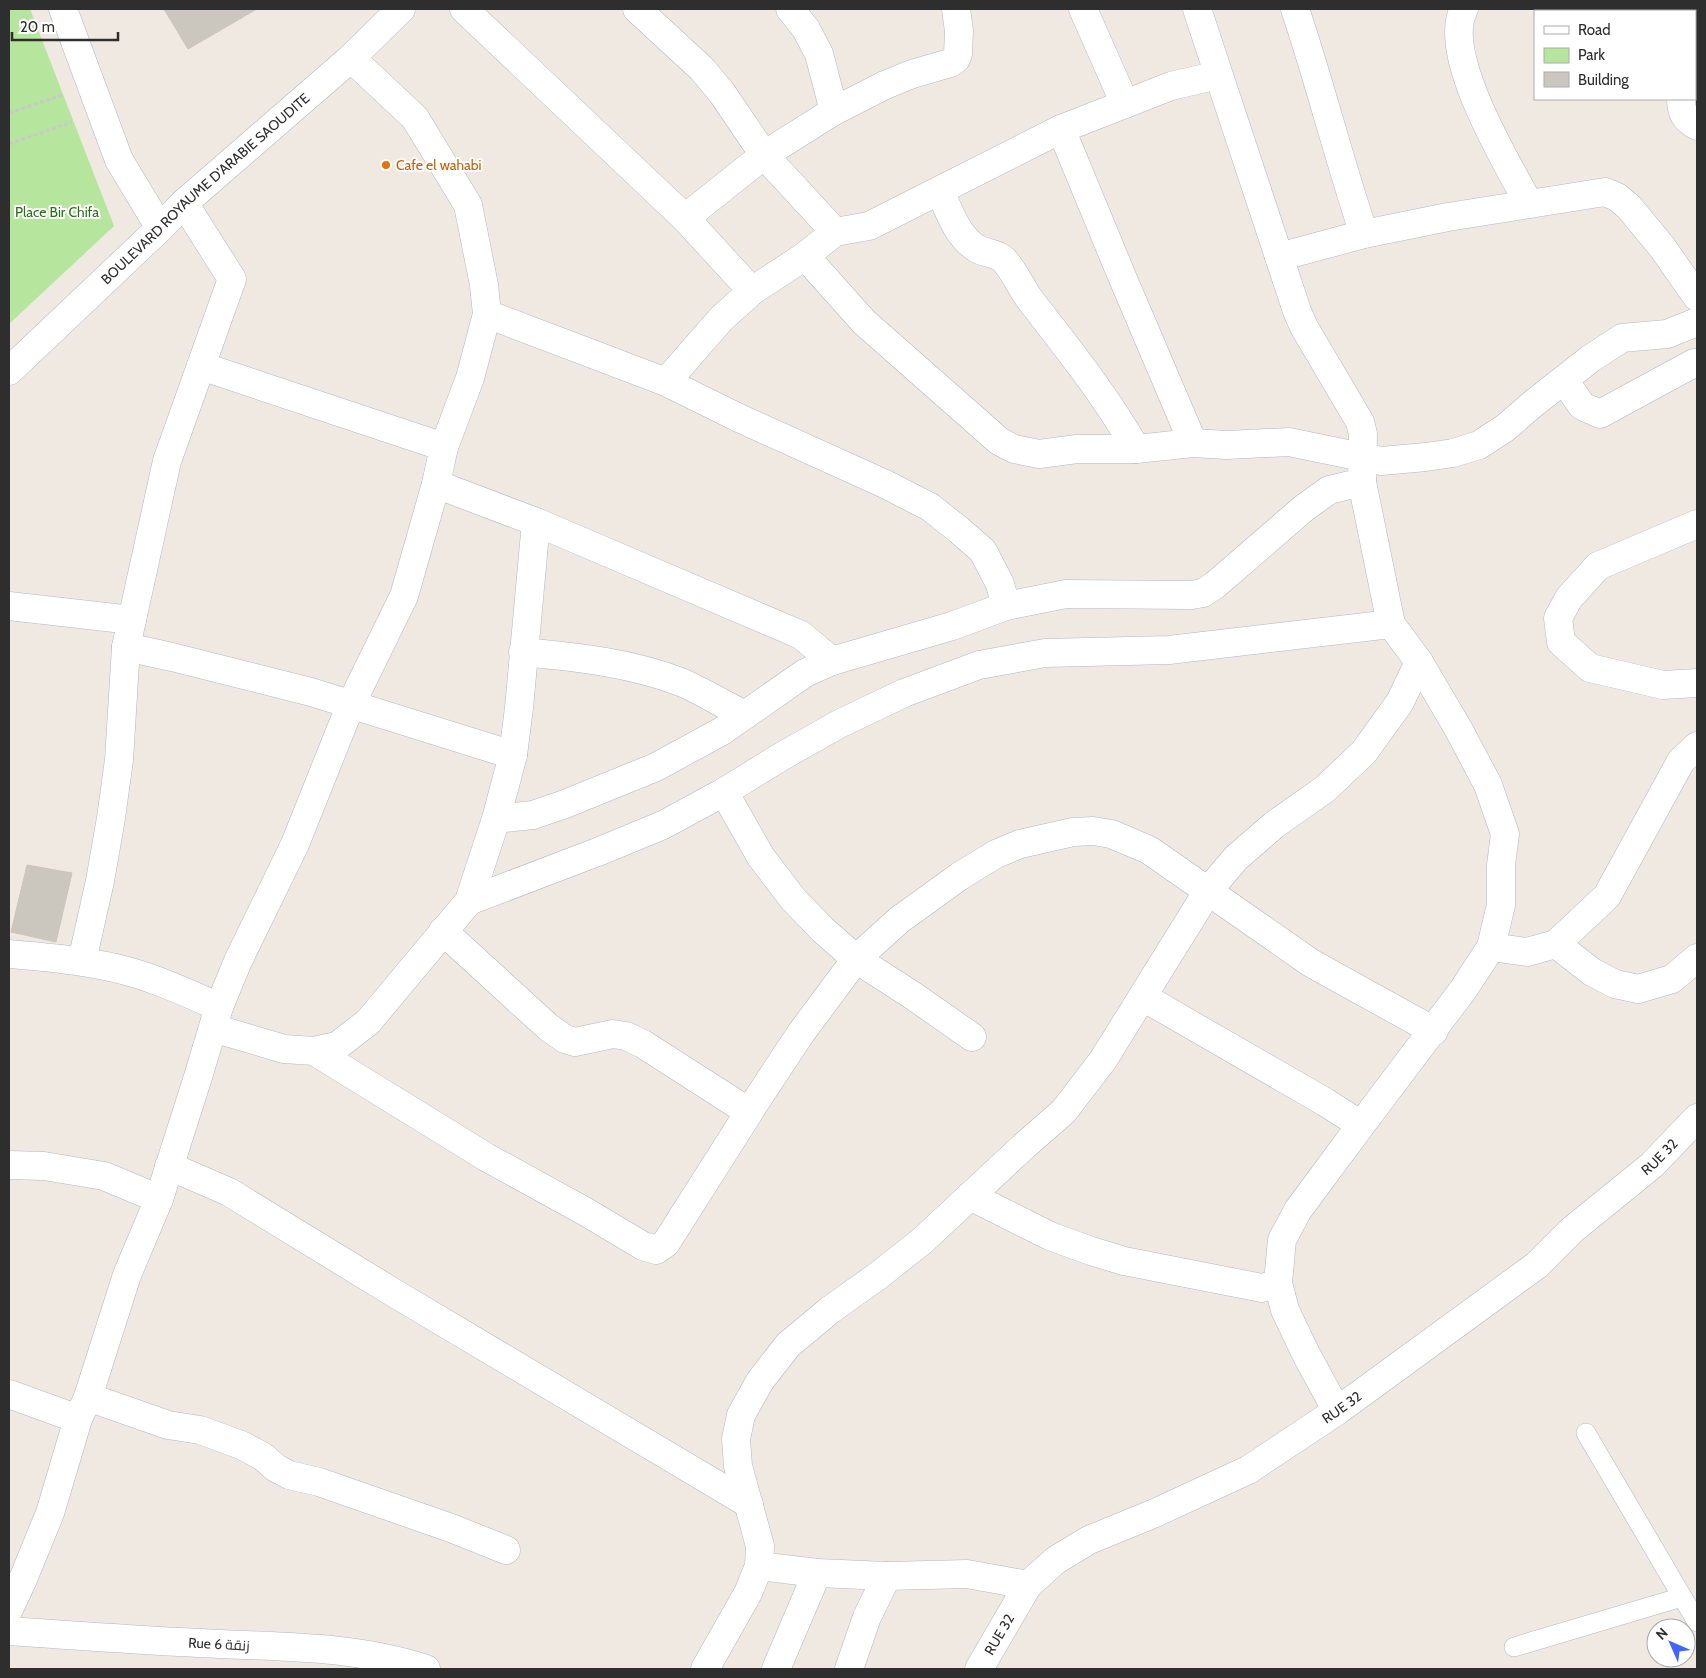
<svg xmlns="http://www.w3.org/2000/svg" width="1706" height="1678" font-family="Cabin,Cairo,sans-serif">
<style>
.green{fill:#b6e59e}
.building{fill:#cbc7bf;stroke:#cbc5ba}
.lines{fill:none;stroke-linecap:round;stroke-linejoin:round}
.service-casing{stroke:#b4b7c1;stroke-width:20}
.minor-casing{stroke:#b4b7c1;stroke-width:29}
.tertiary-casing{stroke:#b4b7c1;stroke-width:29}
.secondary-casing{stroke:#b4b7c1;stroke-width:29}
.path{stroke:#c9c9c9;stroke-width:3;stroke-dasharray:4 2.5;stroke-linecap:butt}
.service{stroke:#fff;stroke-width:19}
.minor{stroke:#fff;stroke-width:28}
.tertiary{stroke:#fff;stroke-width:28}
.secondary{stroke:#fff;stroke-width:28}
.food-dot{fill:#e8710a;stroke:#fff;stroke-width:2}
.labels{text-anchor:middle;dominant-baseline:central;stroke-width:4;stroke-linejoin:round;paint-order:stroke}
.food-label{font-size:14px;fill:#c56008;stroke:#fff;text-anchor:start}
.street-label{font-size:14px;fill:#2e2e2e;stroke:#fff}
.park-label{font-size:14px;fill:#2c6e1b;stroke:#fff}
</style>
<rect width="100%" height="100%" fill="#efe9e1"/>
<polygon class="green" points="9,9 30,9 114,226 9,324"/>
<g class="building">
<polygon points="164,9 257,9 188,49"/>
<polygon points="27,865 72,873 56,942 11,932"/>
</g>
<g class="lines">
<defs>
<g id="service">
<polyline points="1586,1433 1697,1622"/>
<polyline points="1514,1647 1682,1597"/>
</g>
<g id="minor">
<polyline points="63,9 119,160 160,228"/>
<polyline points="464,9 685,218 752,291"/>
<polyline points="637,9 702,69 722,93 764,155 835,232"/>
<polyline points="790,9 806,29 819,54 834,111"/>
<polyline points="1083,9 1125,104"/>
<polyline points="1197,9 1297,311 1304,327 1360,422 1363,434 1362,482 1391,624 1419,662 1459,730 1488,785 1505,834 1501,865 1501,905 1491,947 1463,990 1361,1125 1298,1210 1282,1240 1278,1283 1285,1310 1306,1354 1337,1411"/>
<path d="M1295 9C1320 83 1339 160 1364 234"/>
<path d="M1464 9C1440 53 1507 163 1529 204"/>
<polyline points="1611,9 1614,11"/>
<polyline points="1669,9 1670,11"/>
<path d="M1681 99C1681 113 1685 119 1697 126"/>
<polyline points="1061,129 1121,274 1193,443"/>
<path d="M940 191C949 211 957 236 976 248 985 254 996 252 1004 260 1015 272 1021 288 1031 301 1068 349 1106 396 1136 449"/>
<polyline points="685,218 764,155 834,111 885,85 912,74 950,63 956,59 958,54 959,31 956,9"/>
<polyline points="805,256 864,322 999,441 1014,449 1039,454 1077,449 1136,449 1193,443 1227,445 1289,442 1381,461 1426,457 1453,453 1479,445 1505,428 1534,403 1590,359 1622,338 1667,334 1697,322"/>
<polyline points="1279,257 1364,234 1448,217 1605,192 1617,197 1629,207 1662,247 1697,297"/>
<polyline points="487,314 666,382 739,418 885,484 930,507 959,530 983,551 1000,584 1006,606"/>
<polyline points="201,366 444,447"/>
<polyline points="1564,380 1582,406 1600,414 1694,363 1697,363"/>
<polyline points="666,382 721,319 752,291 805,256 835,232 869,226 1061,129 1171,86 1218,75"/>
<polyline points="436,484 536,522 801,635 832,661"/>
<polyline points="1697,524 1598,566 1569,598 1558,618 1561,642 1590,668 1663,685 1697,683"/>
<polyline points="9,606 132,620"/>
<polyline points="126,647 172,657 311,692 513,755"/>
<path d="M523 652C577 657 633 663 683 683 704 692 724 705 745 715"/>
<polyline points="724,792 761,857 793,899 823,930 856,959 912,995 972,1037"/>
<polyline points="496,819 533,815 565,804 656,767 722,731 805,673 832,661 952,626 1006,606 1066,594 1192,595 1203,593 1215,585 1304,508 1329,490 1362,482"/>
<polyline points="469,901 600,851 663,825 724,792 779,758 839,724 904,693 979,665 1045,653 1169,650 1391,624"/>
<polyline points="443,931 548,1027 565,1039 575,1042 613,1034 626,1036 643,1044 749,1112"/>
<polyline points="1556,944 1592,972 1615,984 1638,989 1672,979 1697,958"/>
<polyline points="1491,947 1527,952 1556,944 1607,896 1681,761 1697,746"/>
<path d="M9 954C44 957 80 960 115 968 151 976 185 992 219 1007"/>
<polyline points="82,961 100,881 111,818 119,760 126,647 167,461 232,279 184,203"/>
<polyline points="1143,997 1325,1102 1361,1125"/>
<polyline points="213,1028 284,1049 314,1051 337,1046 368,1022 469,901 496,819 513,755 519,708 536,522"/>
<polyline points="314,1051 486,1157 586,1212 643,1246 656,1250 666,1243 758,1098 801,1033 856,959 899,920 960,876 996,854 1020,844 1073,832 1093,831 1111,834 1128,841 1149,850 1311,963 1434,1031"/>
<polyline points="9,1165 44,1166 104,1176 159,1199"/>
<polyline points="169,1166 229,1192 394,1293 749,1504"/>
<polyline points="970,1196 1050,1236 1091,1251 1124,1261 1262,1288 1278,1283"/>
<polyline points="9,1394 78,1419"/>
<polyline points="88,1397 168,1425 200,1430 241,1445 262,1456 276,1468 289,1475 319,1482 451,1528 506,1550"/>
<polyline points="759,1566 817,1573 887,1576 967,1574 1028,1585"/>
<path d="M9 1631C79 1636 150 1641 220 1644 289 1647 360 1647 426 1669"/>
<polyline points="705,1669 748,1593 759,1566 760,1546 738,1466 736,1439 741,1415 760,1381 788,1345 830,1310 879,1275 922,1241 1024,1146 1064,1111 1103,1060 1208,891 1236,858 1274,825 1325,789 1364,752 1400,702 1419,662"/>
<polyline points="776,1669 817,1573"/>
<polyline points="849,1669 867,1617 887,1576"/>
<path id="s1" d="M979 1669 1028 1585 1056 1560 1089 1540 1155 1513 1248 1470 1337 1411 1537 1265 1572 1230 1652 1165 1697 1118"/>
</g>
<polyline id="tertiary" points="9,1609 23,1579 50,1513 78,1419 88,1397 127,1275 159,1199 198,1077 219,1007 238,961 295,844 351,704 404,596 436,484 444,447 470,378 487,314 484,285 468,205 415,118 351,58"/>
<g id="secondary">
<path id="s2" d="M9 371 160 228 184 203 351 58 401 9"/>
</g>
</defs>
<use href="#service" class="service-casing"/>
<use href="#minor" class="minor-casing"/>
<use href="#tertiary" class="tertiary-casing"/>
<use href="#secondary" class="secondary-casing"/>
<g class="path">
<polyline points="9,113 62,95"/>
<polyline points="9,144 72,122"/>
</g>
<use href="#service" class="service"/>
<use href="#minor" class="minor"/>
<use href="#tertiary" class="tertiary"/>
<use href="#secondary" class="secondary"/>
</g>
<circle class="food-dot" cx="386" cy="165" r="5"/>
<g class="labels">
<g class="food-label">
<text x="396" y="165">Cafe el wahabi</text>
</g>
<g class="street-label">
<text stroke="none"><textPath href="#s2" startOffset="268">BOULEVARD ROYAUME D'ARABIE SAOUDITE</textPath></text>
<text stroke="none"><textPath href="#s1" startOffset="865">RUE 32</textPath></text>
<text stroke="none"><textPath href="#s1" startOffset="460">RUE 32</textPath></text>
<text stroke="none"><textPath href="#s1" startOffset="40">RUE 32</textPath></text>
<text transform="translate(219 1644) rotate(3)">Rue 6 زنقة</text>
</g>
<g class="park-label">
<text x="57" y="212">Place Bir Chifa</text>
</g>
</g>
<rect width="1706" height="1678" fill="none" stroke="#2e2e2e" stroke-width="20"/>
<rect x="1534" y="10" width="162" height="90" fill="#ffffff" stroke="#ababab"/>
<rect x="1544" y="26" width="25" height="8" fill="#ffffff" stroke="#ababab"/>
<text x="1578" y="35" font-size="15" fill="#2e2e2e">Road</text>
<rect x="1544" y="48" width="25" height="15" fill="#b6e59e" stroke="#ababab"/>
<text x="1578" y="60" font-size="15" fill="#2e2e2e">Park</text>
<rect x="1544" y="72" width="25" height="15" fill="#cbc7bf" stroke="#ababab"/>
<text x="1578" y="85" font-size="15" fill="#2e2e2e">Building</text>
<g transform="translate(1671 1643) rotate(315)"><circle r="24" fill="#ffffff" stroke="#ababab"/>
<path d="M0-4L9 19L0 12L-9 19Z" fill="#4264fb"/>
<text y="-8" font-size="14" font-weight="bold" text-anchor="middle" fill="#2e2e2e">N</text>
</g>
<path d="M12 32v8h106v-8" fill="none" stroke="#2e2e2e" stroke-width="2.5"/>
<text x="20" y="32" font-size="15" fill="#2e2e2e" stroke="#ffffff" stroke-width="4" paint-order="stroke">20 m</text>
</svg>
